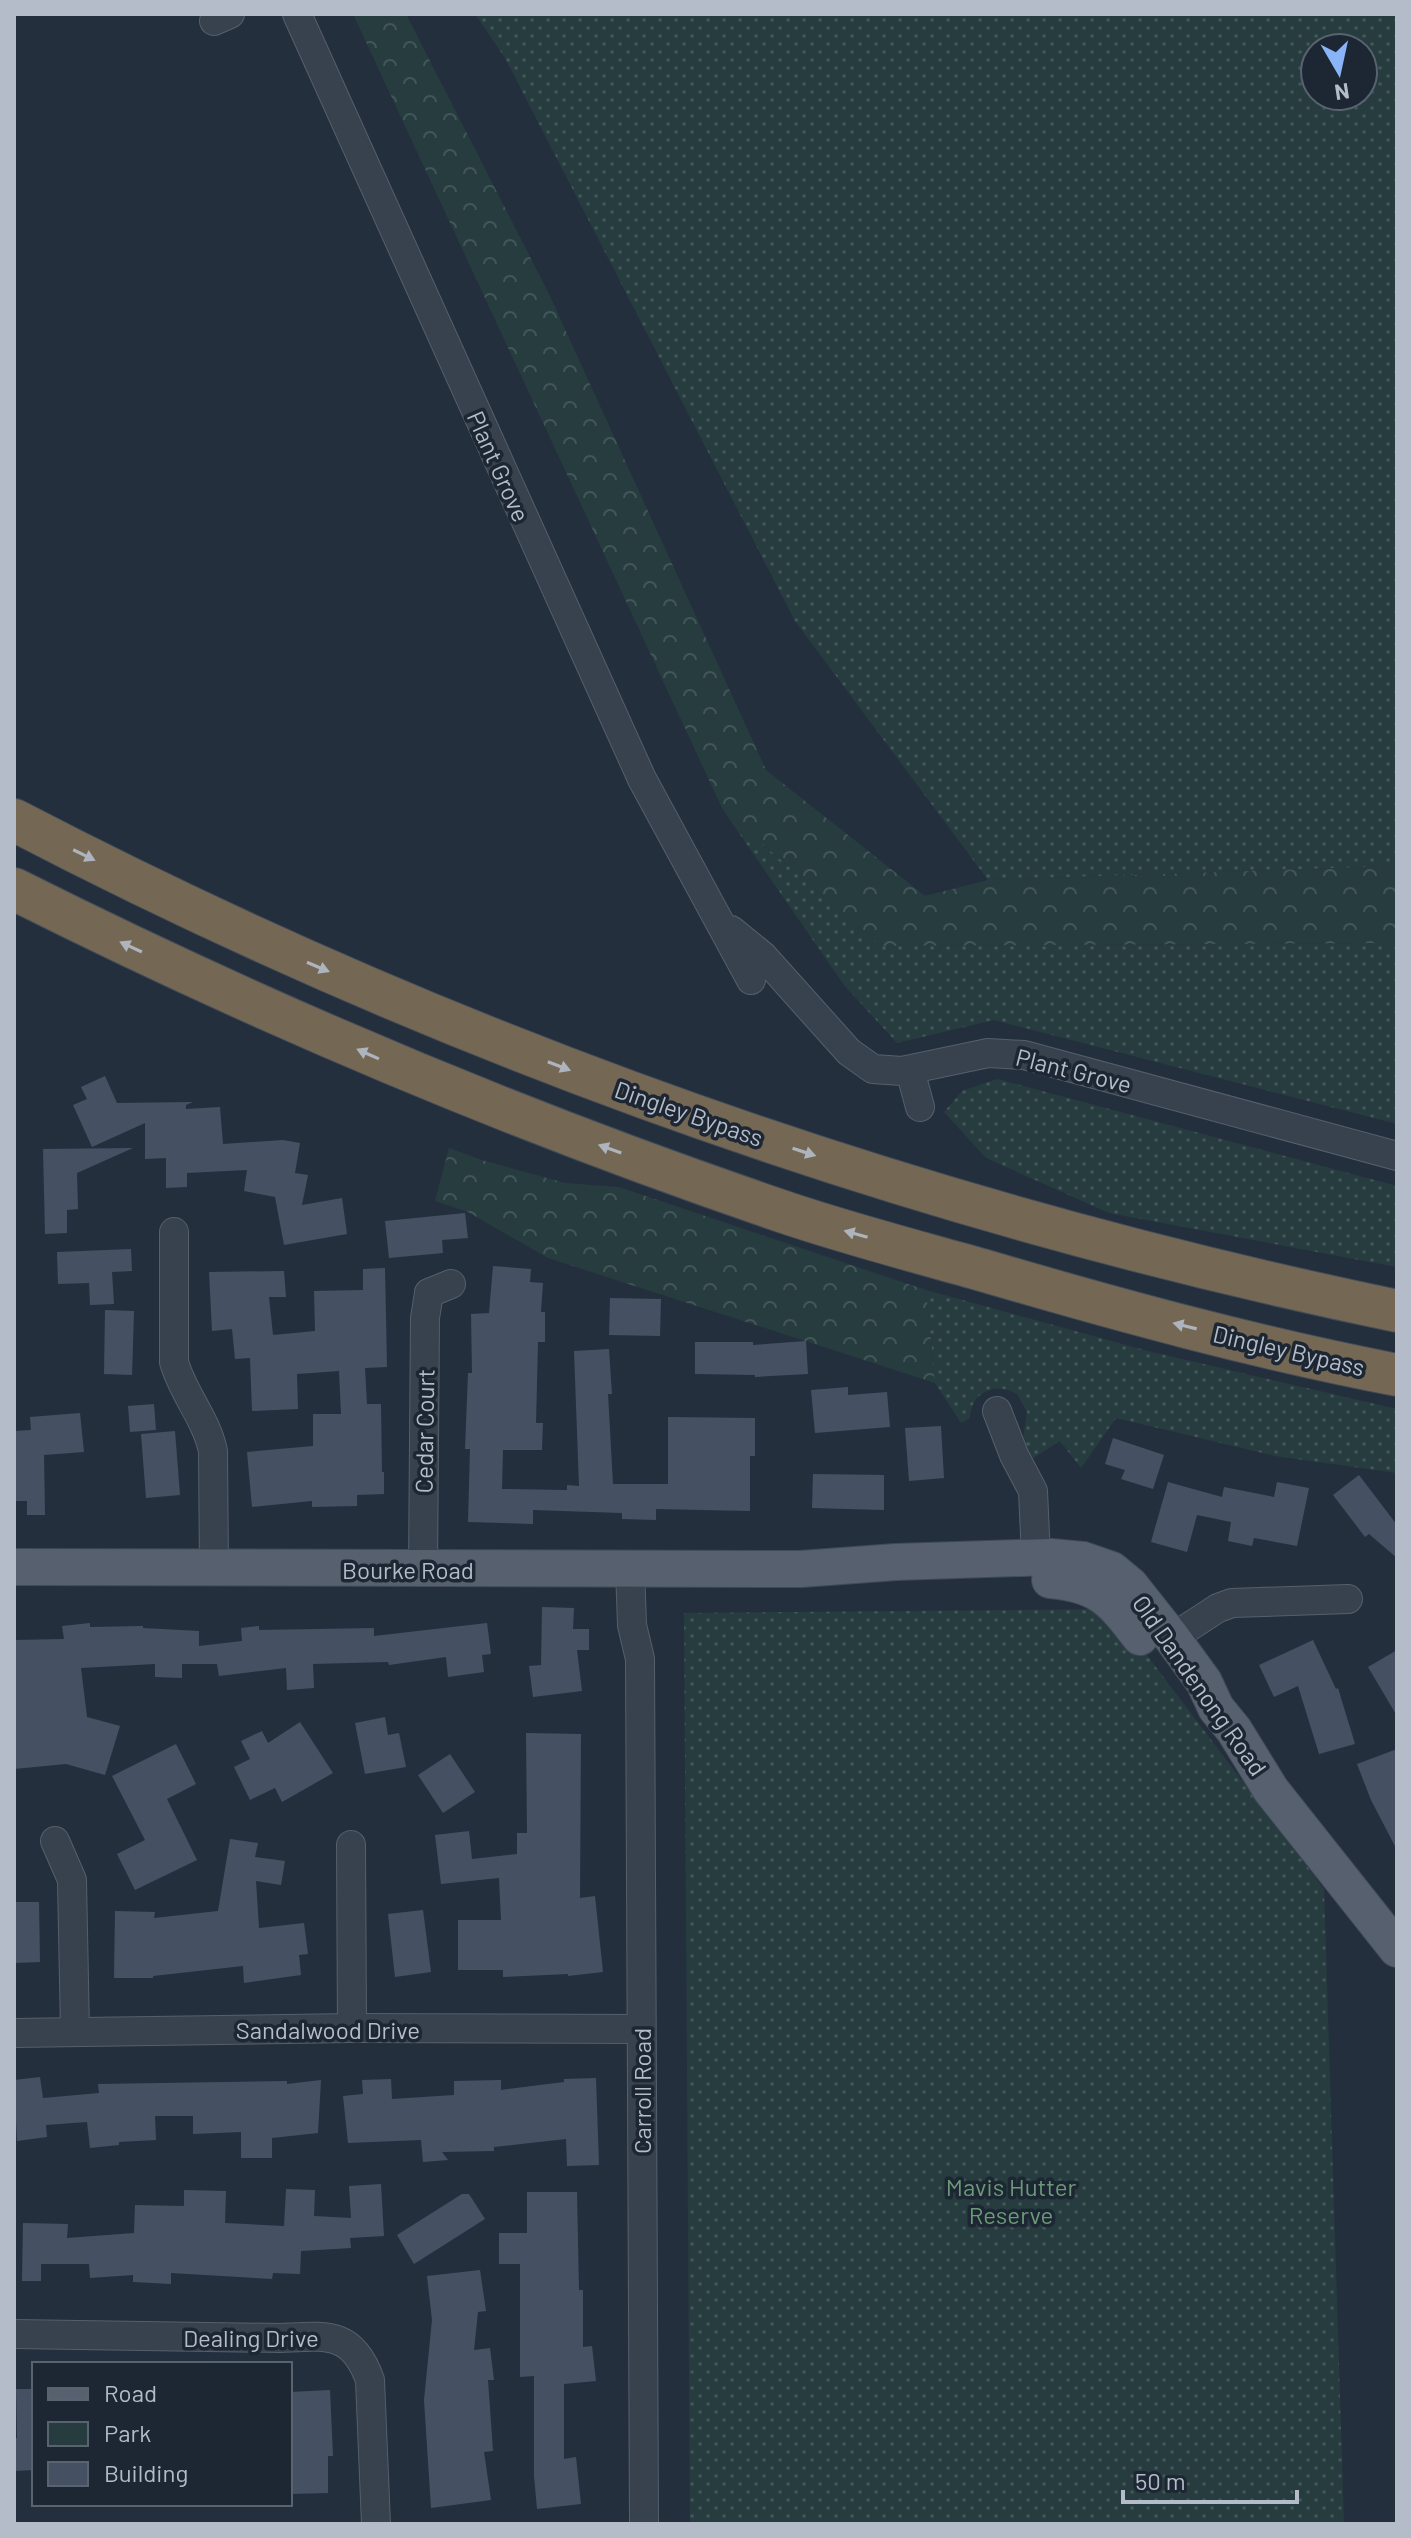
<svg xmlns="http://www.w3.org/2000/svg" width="1411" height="2538" font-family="Barlow,sans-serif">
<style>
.green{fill:url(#green-dots);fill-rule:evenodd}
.forest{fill:url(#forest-crowns)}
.building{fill:#455162}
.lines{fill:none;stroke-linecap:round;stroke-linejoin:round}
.minor-casing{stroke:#565f6c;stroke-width:30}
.major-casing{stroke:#414a57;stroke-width:38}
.highway-casing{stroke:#434c59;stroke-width:44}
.minor{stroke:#38414e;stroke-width:28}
.major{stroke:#56606e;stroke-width:36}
.highway{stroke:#746855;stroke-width:42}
.oneway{fill:#aeb4bd}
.labels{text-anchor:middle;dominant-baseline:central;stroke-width:7;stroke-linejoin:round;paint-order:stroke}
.street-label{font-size:24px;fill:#b4bcc9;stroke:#1d2633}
.park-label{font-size:24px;fill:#6b9a76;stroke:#1d2633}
</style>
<defs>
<pattern id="green-dots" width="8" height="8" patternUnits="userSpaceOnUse" patternTransform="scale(2)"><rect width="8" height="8" fill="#263c3f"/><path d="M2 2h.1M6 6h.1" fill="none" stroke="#435659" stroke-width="1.8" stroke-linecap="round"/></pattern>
<pattern id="forest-crowns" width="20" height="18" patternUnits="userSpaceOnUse" patternTransform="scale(2)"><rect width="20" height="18" fill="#263c3f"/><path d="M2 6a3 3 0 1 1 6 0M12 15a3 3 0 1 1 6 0" fill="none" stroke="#435659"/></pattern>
</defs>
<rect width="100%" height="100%" fill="#242f3e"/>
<g class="green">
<path d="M475 14H1397V866L988 880 795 621 505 58ZM1315 48H1363V96H1315Z"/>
<polygon points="723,810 881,946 1397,943 1397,1124 994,1020 897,1043 844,985"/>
<polygon points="997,1079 1397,1186 1397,1267 1109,1213 986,1158 944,1112 962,1091"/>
<path d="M926 1290 1148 1351 1397 1409V1473L1275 1456 1116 1418 1081 1468 1060 1441 1029 1461 1022 1446 1027 1412 1017 1394C996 1382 971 1391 970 1418L961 1423 935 1383Z"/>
<polygon points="1112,1609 1324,1889 1344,2524 690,2524 684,1613"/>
</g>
<g class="forest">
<polygon points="353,14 406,14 549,294 766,770 925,896 988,880 1397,866 1397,943 881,946 723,810"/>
<polygon points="449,1148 482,1160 565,1183 619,1187 926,1290 935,1383 548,1258 468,1212 435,1201"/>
</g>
<g class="building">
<polygon points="105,1076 117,1103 193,1102 186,1105 186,1109 220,1107 223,1144 283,1140 300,1143 295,1173 308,1175 302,1205 342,1198 347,1234 284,1245 275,1197 244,1191 247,1170 187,1173 187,1187 166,1188 166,1158 145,1159 145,1123 92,1147 73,1105 87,1099 81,1087"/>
<polygon points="133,1148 77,1173 78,1209 67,1210 67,1233 45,1234 43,1149"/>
<polygon points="465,1213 468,1238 442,1240 443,1253 389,1258 385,1221"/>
<polygon points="131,1249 132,1271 112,1272 114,1304 90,1305 89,1283 58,1284 57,1252"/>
<polygon points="493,1266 531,1269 530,1282 543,1283 541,1312 545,1312 545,1342 538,1342 536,1423 543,1423 542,1450 503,1450 502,1489 567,1490 567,1485 579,1486 574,1351 609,1349 612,1394 608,1394 613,1484 668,1484 668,1417 755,1418 755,1456 750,1456 750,1511 656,1509 656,1520 622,1519 622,1513 533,1510 533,1524 468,1522 470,1449 465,1449 468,1373 472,1373 471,1314 489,1313"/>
<polygon points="385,1268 387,1367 365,1368 367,1404 381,1404 382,1472 384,1472 384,1494 357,1495 357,1506 312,1507 312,1501 252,1507 247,1452 313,1446 313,1414 341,1414 339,1371 297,1374 298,1409 252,1411 250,1358 235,1359 232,1329 212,1331 209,1272 284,1271 286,1297 269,1297 273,1335 315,1331 314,1291 363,1290 363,1269"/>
<polygon points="610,1298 661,1299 660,1336 609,1335"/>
<polygon points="105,1310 134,1311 132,1375 104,1374"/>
<polygon points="806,1341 808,1374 755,1377 755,1375 695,1374 695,1342 753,1342 753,1345"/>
<polygon points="848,1387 848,1395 887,1392 890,1427 815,1433 811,1390"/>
<polygon points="154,1404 156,1430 130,1432 128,1406"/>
<polygon points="80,1413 84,1452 44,1455 45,1515 27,1515 27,1501 14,1501 14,1431 31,1430 30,1417"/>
<polygon points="941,1426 944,1478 909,1481 905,1428"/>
<polygon points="175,1431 180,1495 146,1498 141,1434"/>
<polygon points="1113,1438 1164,1455 1153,1489 1121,1479 1125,1470 1105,1464"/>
<polygon points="813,1474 884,1475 884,1510 812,1508"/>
<polygon points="1359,1475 1397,1525 1397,1558 1369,1534 1365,1537 1333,1495"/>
<polygon points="1168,1482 1222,1497 1224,1487 1274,1497 1277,1482 1309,1488 1297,1546 1254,1538 1252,1546 1228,1541 1231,1522 1197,1515 1187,1552 1151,1542"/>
<polygon points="542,1607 574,1608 573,1629 589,1629 589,1650 577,1650 582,1691 533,1697 529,1666 541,1665"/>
<polygon points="90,1623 90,1627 143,1626 143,1628 199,1631 199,1646 242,1641 241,1628 259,1626 259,1630 374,1628 374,1636 487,1623 491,1654 482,1655 484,1672 448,1677 446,1657 389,1665 388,1662 313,1664 314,1688 287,1690 286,1668 219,1676 217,1664 182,1664 182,1678 155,1677 155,1664 81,1668 87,1717 120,1726 105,1775 66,1764 14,1769 14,1640 64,1639 62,1626"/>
<polygon points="1313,1640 1336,1689 1338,1688 1355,1744 1319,1754 1298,1686 1274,1697 1259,1665"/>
<polygon points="1397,1650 1397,1716 1368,1667"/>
<polygon points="385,1717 388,1735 399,1733 406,1767 365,1774 355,1723"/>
<polygon points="300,1722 333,1773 282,1802 275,1788 250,1800 234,1767 250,1759 241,1741 262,1731 268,1743"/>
<polygon points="526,1733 581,1734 580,1898 595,1896 603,1972 568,1976 568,1974 503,1977 503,1970 458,1970 458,1920 501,1920 499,1878 441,1884 435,1835 469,1831 472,1859 517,1854 517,1833 527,1833"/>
<polygon points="176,1744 196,1784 167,1799 197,1860 135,1890 117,1854 145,1840 112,1776"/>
<polygon points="1397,1749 1397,1850 1371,1800 1357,1764"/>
<polygon points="450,1754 475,1792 443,1813 418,1775"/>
<polygon points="230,1839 258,1843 255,1857 285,1861 281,1885 256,1881 259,1928 304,1923 308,1954 299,1955 301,1975 244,1983 243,1966 153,1976 153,1978 114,1978 115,1911 155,1912 154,1918 218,1911"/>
<polygon points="14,1902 39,1902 40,1962 14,1963"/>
<polygon points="423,1910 431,1972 395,1977 388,1914"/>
<polygon points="40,2077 43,2098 99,2093 98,2084 287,2081 287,2084 321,2080 318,2133 272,2138 272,2158 241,2158 241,2132 193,2134 193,2116 155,2116 156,2140 119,2142 119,2145 90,2148 87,2122 46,2125 47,2137 17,2141 14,2080"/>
<polygon points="596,2078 599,2165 567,2166 566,2139 494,2147 494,2151 442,2152 448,2160 423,2162 421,2140 348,2143 343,2096 363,2094 362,2080 391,2079 392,2099 454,2095 454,2081 501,2080 501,2090 564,2082 564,2079"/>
<polygon points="381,2184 384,2236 350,2238 351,2248 301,2251 300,2274 273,2273 272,2279 171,2273 171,2284 133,2282 133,2275 90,2278 89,2264 41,2264 41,2281 22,2281 23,2223 68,2224 67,2238 134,2233 135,2205 184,2206 184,2190 226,2191 225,2223 284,2226 286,2189 315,2190 314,2216 351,2218 349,2186"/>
<polygon points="527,2192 577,2192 579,2290 583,2290 583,2347 592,2346 596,2381 564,2384 564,2459 576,2457 581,2504 537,2509 534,2476 534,2376 520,2377 520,2264 499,2264 499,2233 527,2233"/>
<polygon points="462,2194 469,2194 485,2219 414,2264 397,2235"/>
<polygon points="480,2270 486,2311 478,2312 474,2350 490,2348 494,2380 488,2380 493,2451 484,2452 491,2500 431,2508 424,2400 432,2320 427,2276"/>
<polygon points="16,2389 34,2389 34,2470 14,2471 14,2438 17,2438"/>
<polygon points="330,2390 333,2456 328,2456 328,2493 290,2494 290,2392"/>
</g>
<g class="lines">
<defs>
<g id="minor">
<polyline points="297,14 642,779 751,980"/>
<polyline points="214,21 230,14"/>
<polyline points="731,930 763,956 849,1052 873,1069 902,1071 988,1053 1024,1055 1397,1156"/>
<polyline points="910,1070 920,1107"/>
<path d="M174 1232V1362C183 1394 206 1418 213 1451L214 1569"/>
<polyline points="429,1293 451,1284"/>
<polyline points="997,1411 1014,1455 1033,1491 1036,1557"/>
<polyline points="423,1569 425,1318 429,1293"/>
<polyline points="630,1569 632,1625 640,1659 644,2524"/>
<polyline points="1172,1638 1218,1608 1232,1603 1348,1599"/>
<polyline points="55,1841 72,1880 75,2032"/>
<polyline points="351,1845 352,2028"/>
<polyline points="14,2033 352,2028 641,2029"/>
<path d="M14 2334 280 2338C326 2336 352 2330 370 2380L376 2524"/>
</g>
<g id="major">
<polyline points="14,1567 801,1569 896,1562 1051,1557 1083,1560 1112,1570 1130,1585 1172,1638 1204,1682 1216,1708 1234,1730 1271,1790 1397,1949"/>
<path d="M1050 1580C1099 1584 1112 1600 1140 1637"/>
</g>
<g id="highway">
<path d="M14 820C450 1047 916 1211 1397 1311"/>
<path d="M14 889C265 1015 524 1124 790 1214 853 1235 918 1252 982 1270 1118 1310 1257 1348 1397 1375"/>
</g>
</defs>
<use href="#minor" class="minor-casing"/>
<use href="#major" class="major-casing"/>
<use href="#highway" class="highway-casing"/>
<use href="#minor" class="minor"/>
<use href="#major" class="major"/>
<use href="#highway" class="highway"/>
</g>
<defs><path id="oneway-solid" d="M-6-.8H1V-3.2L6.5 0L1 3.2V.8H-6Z" transform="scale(2)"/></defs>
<g class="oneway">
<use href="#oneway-solid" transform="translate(84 855) rotate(26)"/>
<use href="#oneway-solid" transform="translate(131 947) rotate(-155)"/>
<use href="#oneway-solid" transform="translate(318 967) rotate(23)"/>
<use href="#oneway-solid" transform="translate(368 1054) rotate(-156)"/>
<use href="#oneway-solid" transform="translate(559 1066) rotate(21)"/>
<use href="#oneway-solid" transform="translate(610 1149) rotate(-160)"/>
<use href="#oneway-solid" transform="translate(804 1152) rotate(18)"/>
<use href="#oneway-solid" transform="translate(856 1234) rotate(-164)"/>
<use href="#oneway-solid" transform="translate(1185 1326) rotate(-166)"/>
</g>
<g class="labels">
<g class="street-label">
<text transform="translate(499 466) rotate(66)">Plant Grove</text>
<text transform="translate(1074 1070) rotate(14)">Plant Grove</text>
<text transform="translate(689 1113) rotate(19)">Dingley Bypass</text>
<text transform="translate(1289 1350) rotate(13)">Dingley Bypass</text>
<text transform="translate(424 1431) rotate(-89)">Cedar Court</text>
<text x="408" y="1569">Bourke Road</text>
<text transform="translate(1200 1685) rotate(55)">Old Dandenong Road</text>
<text x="328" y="2029">Sandalwood Drive</text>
<text transform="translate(641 2091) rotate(-90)">Carroll Road</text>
<text x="251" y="2337">Dealing Drive</text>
</g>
<g class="park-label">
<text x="1011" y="2186">Mavis Hutter<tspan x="1011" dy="28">Reserve</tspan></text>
</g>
</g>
<rect width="1411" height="2538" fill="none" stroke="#b4bcc9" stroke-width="32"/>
<rect x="32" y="2362" width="260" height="144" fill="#1d2633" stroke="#59626f" stroke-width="2"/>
<rect x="48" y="2388" width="40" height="12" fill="#56606e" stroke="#59626f" stroke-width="2"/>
<text x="104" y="2402" font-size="24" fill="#b4bcc9">Road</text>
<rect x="48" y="2422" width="40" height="24" fill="#263c3f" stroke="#59626f" stroke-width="2"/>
<text x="104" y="2442" font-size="24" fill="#b4bcc9">Park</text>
<rect x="48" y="2462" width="40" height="24" fill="#455162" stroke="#59626f" stroke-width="2"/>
<text x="104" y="2482" font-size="24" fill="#b4bcc9">Building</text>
<g transform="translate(1339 72) rotate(171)"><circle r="38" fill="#1d2633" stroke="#59626f" stroke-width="2"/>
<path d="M0-6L14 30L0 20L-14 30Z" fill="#8ab4f8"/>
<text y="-12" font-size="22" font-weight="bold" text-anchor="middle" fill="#b4bcc9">N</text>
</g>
<path d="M1123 2490v12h174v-12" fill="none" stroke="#b4bcc9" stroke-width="4"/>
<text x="1135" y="2490" font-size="24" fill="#b4bcc9" stroke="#1d2633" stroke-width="6" paint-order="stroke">50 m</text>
</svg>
